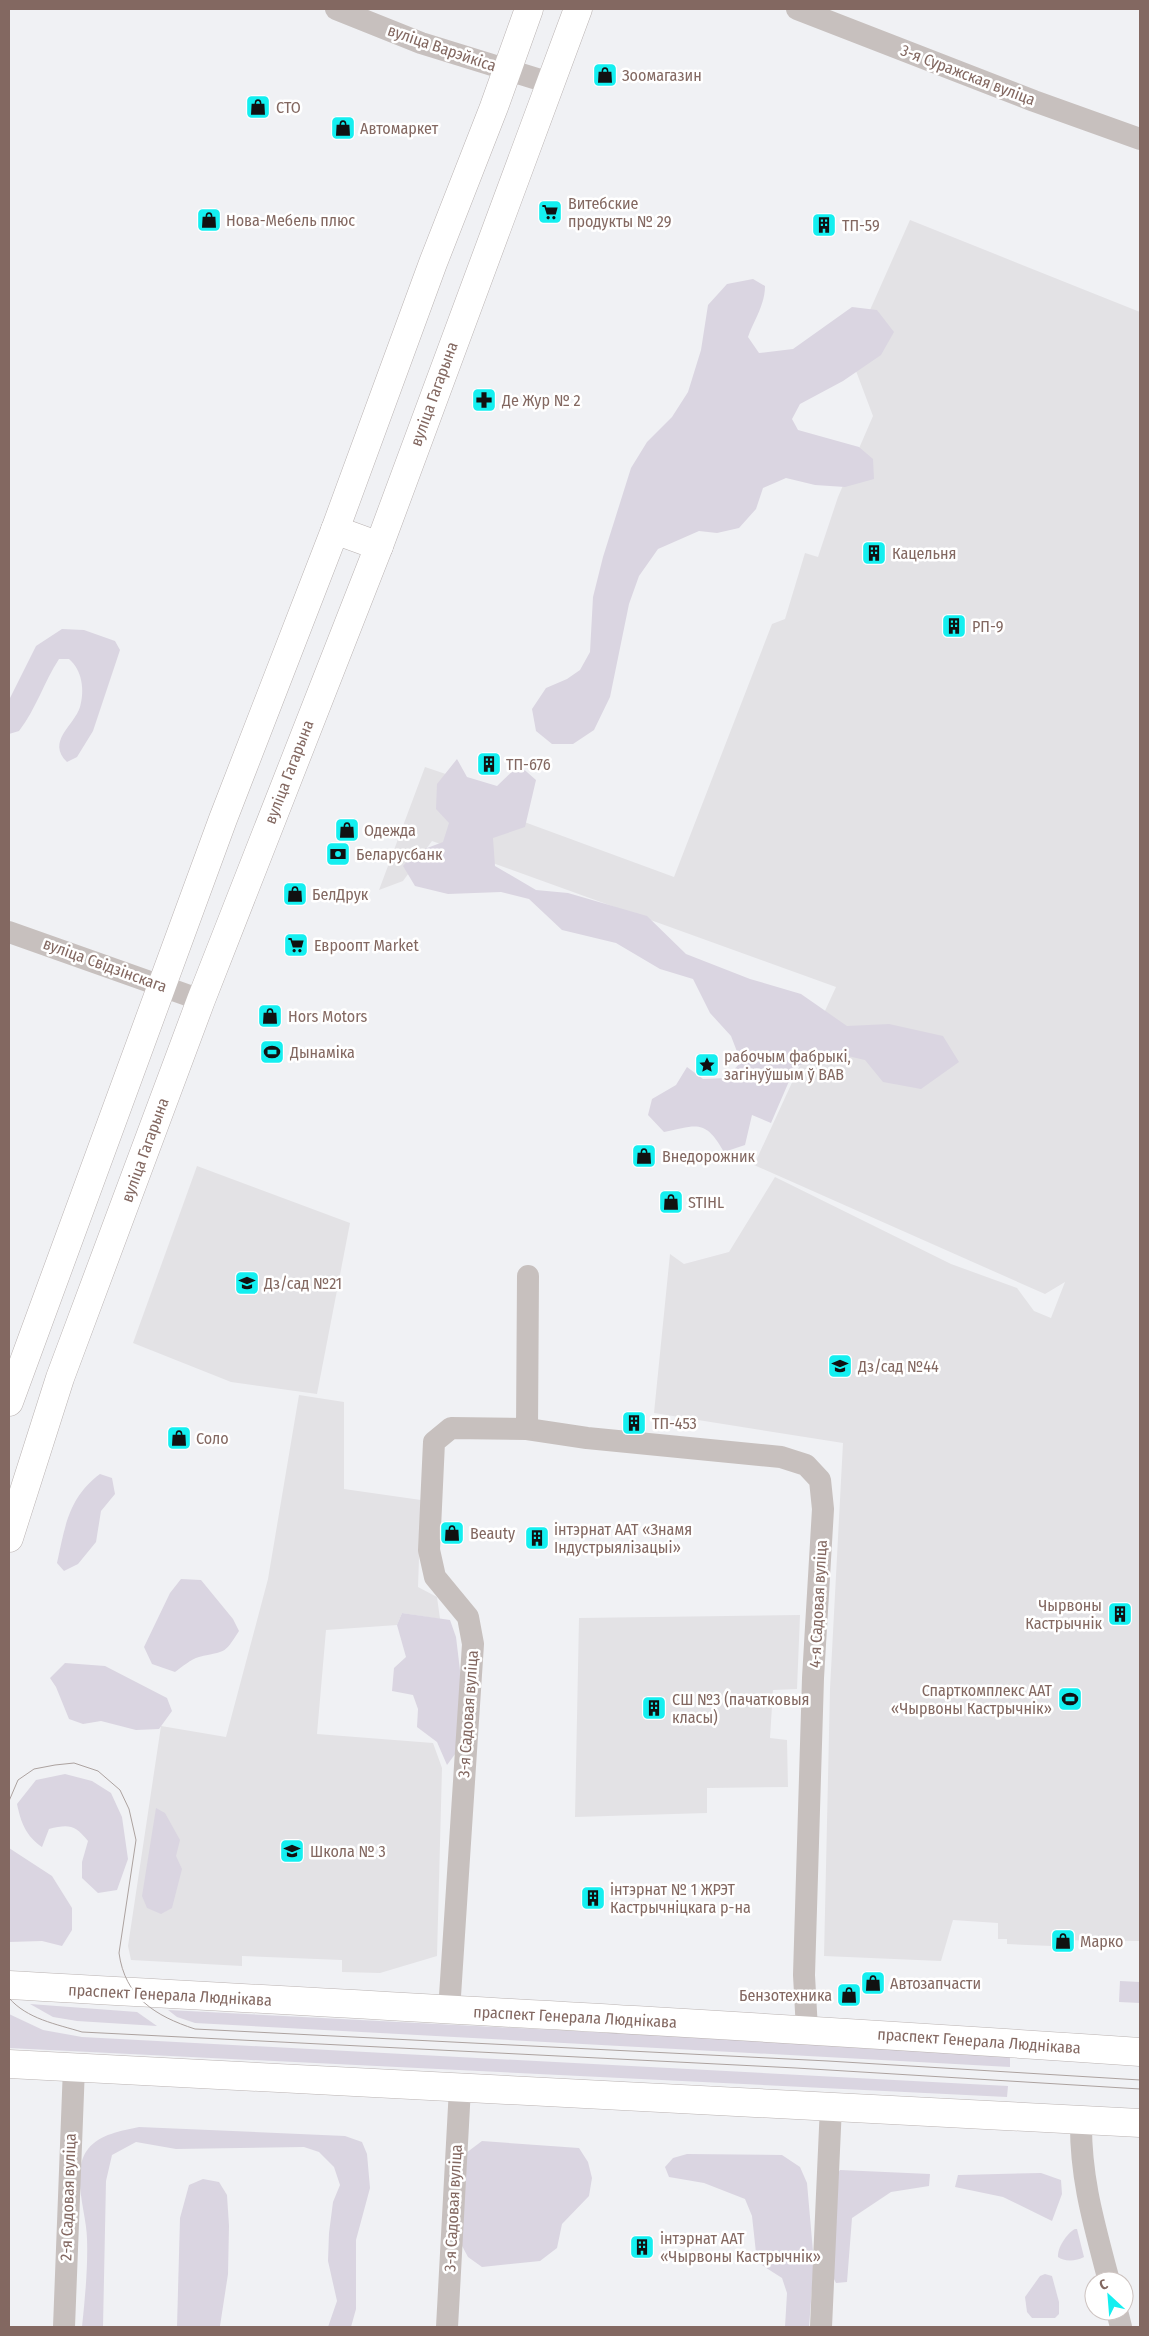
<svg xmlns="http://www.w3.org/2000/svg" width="1149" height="2336" font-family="'Fira Sans Condensed',sans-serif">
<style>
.built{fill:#e3e2e5}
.green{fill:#dad5e1}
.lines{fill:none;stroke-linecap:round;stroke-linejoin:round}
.primary-casing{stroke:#bab3b2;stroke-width:29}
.minor{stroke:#c7c0be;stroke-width:22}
.primary{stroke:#fff;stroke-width:28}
.tram{stroke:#aca29f;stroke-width:1}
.labels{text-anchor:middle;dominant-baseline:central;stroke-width:5;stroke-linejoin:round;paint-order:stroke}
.street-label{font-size:16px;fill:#836861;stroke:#fff}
.poi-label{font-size:16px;fill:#836861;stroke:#fff;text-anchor:start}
</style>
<rect width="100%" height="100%" fill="#f0f1f4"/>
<g class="built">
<polygon points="910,220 1140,312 1140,1941 1051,1940 1051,1946 1007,1944 1007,1939 998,1939 998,1923 953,1920 941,1961 824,1956 830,1689 843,1443 654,1413 670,1254 684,1264 729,1252 775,1177 951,1264 1017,1288 1034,1311 1051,1318 1065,1282 1045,1294 754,1165 836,987 432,841 403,881 379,890 425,767 511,796 508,816 674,877 772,624 785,619 805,553 818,557 838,497 873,416 850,355"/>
<polygon points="197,1166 350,1223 317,1394 231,1382 133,1343"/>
<polygon points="299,1395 344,1402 344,1489 421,1500 418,1587 437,1597 440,1619 402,1613 397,1625 326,1630 317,1734 433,1743 442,1768 437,1956 380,1973 342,1972 342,1960 242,1956 242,1966 131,1960 128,1946 161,1726 226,1737 268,1579"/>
<polygon points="800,1615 797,1689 773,1690 770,1738 787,1740 788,1787 707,1788 707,1813 575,1817 579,1618"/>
</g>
<g class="green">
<path d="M753 279 765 286C765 305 754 320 748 337L759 353 793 349 852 307 877 310 894 332 881 355 843 381 800 404 792 419 798 430 859 447 873 459 874 479 845 487 815 485 786 478 763 488 756 509 739 528 717 533 699 531 658 549 639 576 629 604 610 697 594 730 573 744H552L536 731 532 709 546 688 567 679 580 670 590 652 593 597 603 557 631 468 647 442 672 417 688 392 701 350 708 305 727 284Z"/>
<path d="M62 629 84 630 115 641 120 650 93 731 77 757 67 762C46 741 74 726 80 707 85 690 82 670 69 659H59C44 682 36 709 19 731L9 734 10 698 36 646Z"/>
<path d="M457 759 467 777 497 786 519 765 536 780 525 827 493 838 495 866 536 890 568 893 647 916 686 954 750 979 801 994 847 1026 889 1024 943 1036 959 1062 921 1089 883 1082 865 1060 830 1052 791 1069 790 1071 793 1072 771 1123 752 1115 745 1145 724 1152C705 1119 698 1125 664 1132L648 1115 652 1099 676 1085 687 1067 703 1079 726 1078 741 1062 731 1036 710 1013 693 979 660 969 616 943 562 930 529 899 501 892 448 894 415 886 403 866 414 853 443 842 449 823 436 809 437 784Z"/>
<path d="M100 1474 112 1478 115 1494 101 1511 96 1542 78 1564 64 1571 57 1563C65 1527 68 1498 100 1474Z"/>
<path d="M181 1579 201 1580 233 1619 239 1631C223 1656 226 1650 199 1657 191 1659 182 1667 175 1672L152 1664 144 1647 170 1593Z"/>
<polygon points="402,1613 450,1620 456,1637 462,1687 461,1746 447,1765 437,1742 417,1727 418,1709 413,1695 392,1691 394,1668 406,1657 397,1625"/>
<polygon points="65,1663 105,1666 167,1698 172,1711 159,1729 136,1730 101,1721 83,1724 69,1719 56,1687 50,1678"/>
<path d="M65 1774 92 1781 111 1793 122 1817 128 1859 117 1890 98 1893 82 1878V1862L88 1841C75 1825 69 1824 49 1829L42 1847C26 1836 21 1823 17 1804L36 1780Z"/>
<polygon points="156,1808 165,1813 180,1840 176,1856 182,1869 172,1908 161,1914 147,1908 142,1896"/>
<polygon points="9,1848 52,1876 72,1908 72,1930 62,1946 42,1941 9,1942"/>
<polygon points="1120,1981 1140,1982 1140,2003 1119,2002"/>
<polygon points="30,2004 137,2012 157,2026 77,2021 53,2017"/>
<polygon points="168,2010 729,2039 1010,2057 1010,2067 195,2023 177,2017"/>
<polygon points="9,2014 43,2030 82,2037 1008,2086 1007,2097 9,2048"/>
<path d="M139 2127 345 2136 362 2142 367 2154 370 2188 356 2240V2309L351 2327H328L337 2301 328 2261 329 2233 333 2202 340 2185 334 2167 319 2152 304 2147 176 2149 136 2142 112 2155 106 2181 103 2327H82C85 2298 88 2268 87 2239 87 2214 70 2172 88 2149 100 2134 121 2131 139 2127Z"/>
<polygon points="482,2141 579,2148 588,2162 592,2178 589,2196 562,2224 557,2248 540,2261 482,2267 468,2257 461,2244 466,2153"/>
<polygon points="687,2154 782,2155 800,2167 807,2183 814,2263 809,2327 785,2327 787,2293 782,2278 757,2262 752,2216 745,2199 704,2183 669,2177 665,2167 673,2158"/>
<polygon points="840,2170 930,2174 929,2186 891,2192 852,2218 847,2282 836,2283 831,2273 831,2183"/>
<polygon points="1041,2173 1061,2180 1062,2194 1052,2221 1003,2197 955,2187 958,2175"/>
<polygon points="203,2179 219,2182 227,2195 229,2226 228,2274 220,2326 177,2327 180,2218 189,2185"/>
<path d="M1075 2229H1077L1084 2257C1077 2261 1064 2262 1058 2257 1057 2248 1067 2233 1075 2229Z"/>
<polygon points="1045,2274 1052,2276 1059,2302 1059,2314 1055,2318 1032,2318 1027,2312 1025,2297 1040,2276"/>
</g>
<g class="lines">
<defs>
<g id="primary">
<polyline points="335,530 379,546"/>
<polyline points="9,1402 223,819 335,530 433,263 494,107 529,9"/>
<polyline points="9,1538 60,1378 201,1000 379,546 578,9"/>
<path d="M9 1985C386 2006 763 2026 1140 2052"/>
<polyline points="9,2064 1140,2123"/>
</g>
</defs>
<use href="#primary" class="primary-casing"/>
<g class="minor">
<polyline points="336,9 421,43 550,83"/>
<polyline points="797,9 1034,101 1140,139"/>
<polyline points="9,932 201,1000"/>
<polyline points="527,1429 587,1438 781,1457 806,1465 820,1480 823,1509 813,1678 804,1975 807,2030"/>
<polyline points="449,2011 473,1644 468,1617 435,1577 429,1550 434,1442 451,1428 527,1429 528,1276"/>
<path d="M1081 2119C1080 2178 1094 2224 1109 2281"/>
<polyline points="1117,2311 1121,2327"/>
<polyline points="64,2327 74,2067"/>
<polyline points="447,2327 460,2088"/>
<polyline points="821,2327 831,2106"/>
</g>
<use href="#primary" class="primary"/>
<g class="tram">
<path d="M9 1801 18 1780 34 1769 55 1765 74 1763 98 1771 120 1790 129 1809 136 1840 119 1953C125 1997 155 2016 195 2029L828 2061 1140 2080"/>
<path d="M9 1998C27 2019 56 2024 82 2032L796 2068 1140 2089"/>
</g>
</g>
<defs>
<symbol id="shop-square" viewBox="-11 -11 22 22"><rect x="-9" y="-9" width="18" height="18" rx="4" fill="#14eff0" stroke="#fff"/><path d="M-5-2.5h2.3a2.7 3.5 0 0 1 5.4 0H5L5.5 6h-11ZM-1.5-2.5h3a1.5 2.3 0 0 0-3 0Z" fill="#111"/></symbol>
<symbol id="supermarket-square" viewBox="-11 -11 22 22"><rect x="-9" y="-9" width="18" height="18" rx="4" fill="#14eff0" stroke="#fff"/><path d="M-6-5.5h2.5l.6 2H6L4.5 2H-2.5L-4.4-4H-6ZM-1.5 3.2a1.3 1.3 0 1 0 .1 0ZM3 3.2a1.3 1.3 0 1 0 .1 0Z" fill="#111"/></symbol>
<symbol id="building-square" viewBox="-11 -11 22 22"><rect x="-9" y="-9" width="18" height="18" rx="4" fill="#14eff0" stroke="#fff"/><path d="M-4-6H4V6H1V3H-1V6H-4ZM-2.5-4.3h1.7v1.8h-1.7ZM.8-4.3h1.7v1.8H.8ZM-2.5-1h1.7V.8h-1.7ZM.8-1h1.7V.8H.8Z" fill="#111"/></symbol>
<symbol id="pharmacy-square" viewBox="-11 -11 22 22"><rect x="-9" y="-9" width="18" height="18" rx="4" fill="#14eff0" stroke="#fff"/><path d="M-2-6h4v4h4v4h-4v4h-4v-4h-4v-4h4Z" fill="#111"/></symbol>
<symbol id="bank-square" viewBox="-11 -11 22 22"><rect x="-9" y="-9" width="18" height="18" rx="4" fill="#14eff0" stroke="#fff"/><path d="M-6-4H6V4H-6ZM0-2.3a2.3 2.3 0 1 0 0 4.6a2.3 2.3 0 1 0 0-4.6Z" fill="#111"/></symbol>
<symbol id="stadium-square" viewBox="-11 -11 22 22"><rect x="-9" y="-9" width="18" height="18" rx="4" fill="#14eff0" stroke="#fff"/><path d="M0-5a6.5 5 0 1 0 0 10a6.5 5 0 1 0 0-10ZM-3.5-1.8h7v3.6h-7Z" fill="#111"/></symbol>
<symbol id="sight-square" viewBox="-11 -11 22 22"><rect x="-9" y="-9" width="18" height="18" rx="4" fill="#14eff0" stroke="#fff"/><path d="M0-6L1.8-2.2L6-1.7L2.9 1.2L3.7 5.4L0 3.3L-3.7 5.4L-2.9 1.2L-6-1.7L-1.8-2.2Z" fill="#111"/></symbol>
<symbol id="school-square" viewBox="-11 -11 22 22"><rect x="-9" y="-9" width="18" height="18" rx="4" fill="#14eff0" stroke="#fff"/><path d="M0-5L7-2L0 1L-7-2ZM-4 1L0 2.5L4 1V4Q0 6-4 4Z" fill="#111"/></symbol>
</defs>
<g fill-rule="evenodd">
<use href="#shop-square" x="591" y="61" width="28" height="28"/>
<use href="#shop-square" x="244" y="93" width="28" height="28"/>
<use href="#shop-square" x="329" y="114" width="28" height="28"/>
<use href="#supermarket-square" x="536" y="198" width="28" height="28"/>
<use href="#shop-square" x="195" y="206" width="28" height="28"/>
<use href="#building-square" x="810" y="211" width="28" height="28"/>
<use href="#pharmacy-square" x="470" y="386" width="28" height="28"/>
<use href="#building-square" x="860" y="539" width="28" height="28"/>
<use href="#building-square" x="940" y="612" width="28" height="28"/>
<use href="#building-square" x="475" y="750" width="28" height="28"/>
<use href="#shop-square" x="333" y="816" width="28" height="28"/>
<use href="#bank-square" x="324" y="840" width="28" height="28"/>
<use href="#shop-square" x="281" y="880" width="28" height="28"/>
<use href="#supermarket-square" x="282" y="931" width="28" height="28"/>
<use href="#shop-square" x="256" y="1002" width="28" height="28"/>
<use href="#stadium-square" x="258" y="1038" width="28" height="28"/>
<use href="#sight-square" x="693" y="1051" width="28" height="28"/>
<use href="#shop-square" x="630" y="1142" width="28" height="28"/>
<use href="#shop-square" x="657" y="1188" width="28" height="28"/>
<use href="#school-square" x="233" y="1269" width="28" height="28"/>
<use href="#school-square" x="826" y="1352" width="28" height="28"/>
<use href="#building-square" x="620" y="1409" width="28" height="28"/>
<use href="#shop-square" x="165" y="1424" width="28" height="28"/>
<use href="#shop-square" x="438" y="1519" width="28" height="28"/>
<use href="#building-square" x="523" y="1524" width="28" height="28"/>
<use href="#building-square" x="1106" y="1600" width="28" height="28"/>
<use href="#stadium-square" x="1056" y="1685" width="28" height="28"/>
<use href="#building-square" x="640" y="1694" width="28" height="28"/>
<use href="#school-square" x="278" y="1837" width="28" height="28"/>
<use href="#building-square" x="579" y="1884" width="28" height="28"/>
<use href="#shop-square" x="1049" y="1927" width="28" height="28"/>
<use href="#shop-square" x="859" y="1969" width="28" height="28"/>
<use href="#shop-square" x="835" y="1981" width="28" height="28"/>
<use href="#building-square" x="628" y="2233" width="28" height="28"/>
</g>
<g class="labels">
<g class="street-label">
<text transform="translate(442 48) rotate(19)">вуліца Варэйкіса</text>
<text transform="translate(968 75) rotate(21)">3-я Суражская вуліца</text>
<text transform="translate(434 394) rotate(-70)">вуліца Гагарына</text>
<text transform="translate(289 772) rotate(-69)">вуліца Гагарына</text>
<text transform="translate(105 965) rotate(20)">вуліца Свідзінскага</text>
<text transform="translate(145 1150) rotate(-70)">вуліца Гагарына</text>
<text transform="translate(818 1604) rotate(-87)">4-я Садовая вуліца</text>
<text transform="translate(468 1714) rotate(-86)">3-я Садовая вуліца</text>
<text transform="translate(170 1995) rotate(3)">праспект Генерала Люднікава</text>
<text transform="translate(575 2017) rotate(3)">праспект Генерала Люднікава</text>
<text transform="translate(979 2041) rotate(4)">праспект Генерала Люднікава</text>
<text transform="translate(68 2197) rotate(-88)">2-я Садовая вуліца</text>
<text transform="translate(453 2208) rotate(-87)">3-я Садовая вуліца</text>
</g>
<g class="poi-label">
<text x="622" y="75">Зоомагазин</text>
<text x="276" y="107">СТО</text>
<text x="360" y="128">Автомаркет</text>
<text x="568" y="203">Витебские<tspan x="568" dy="18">продукты № 29</tspan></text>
<text x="226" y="220">Нова-Мебель плюс</text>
<text x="842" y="225">ТП-59</text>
<text x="502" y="400">Де Жур № 2</text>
<text x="892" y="553">Кацельня</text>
<text x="972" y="626">РП-9</text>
<text x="506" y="764">ТП-676</text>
<text x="364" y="830">Одежда</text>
<text x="356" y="854">Беларусбанк</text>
<text x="312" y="894">БелДрук</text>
<text x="314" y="945">Евроопт Market</text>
<text x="288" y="1016">Hors Motors</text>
<text x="290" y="1052">Дынаміка</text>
<text x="724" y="1056">рабочым фабрыкі,<tspan x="724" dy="18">загінуўшым ў ВАВ</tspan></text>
<text x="662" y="1156">Внедорожник</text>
<text x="688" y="1202">STIHL</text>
<text x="264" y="1283">Дз/сад №21</text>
<text x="858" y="1366">Дз/сад №44</text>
<text x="652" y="1423">ТП-453</text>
<text x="196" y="1438">Соло</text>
<text x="554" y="1529">інтэрнат ААТ «Знамя<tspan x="554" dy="18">Індустрыялізацыі»</tspan></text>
<text x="470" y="1533">Beauty</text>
<text x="1102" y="1605" text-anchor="end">Чырвоны<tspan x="1102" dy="18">Кастрычнік</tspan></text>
<text x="1052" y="1690" text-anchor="end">Спарткомплекс ААТ<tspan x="1052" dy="18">«Чырвоны Кастрычнік»</tspan></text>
<text x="672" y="1699">СШ №3 (пачатковыя<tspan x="672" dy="18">класы)</tspan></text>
<text x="310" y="1851">Школа № 3</text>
<text x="610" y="1889">інтэрнат № 1 ЖРЭТ<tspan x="610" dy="18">Кастрычніцкага р-на</tspan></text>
<text x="1080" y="1941">Марко</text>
<text x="890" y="1983">Автозапчасти</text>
<text x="832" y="1995" text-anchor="end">Бензотехника</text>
<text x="660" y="2238">інтэрнат ААТ<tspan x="660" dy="18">«Чырвоны Кастрычнік»</tspan></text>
</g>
</g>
<rect width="1149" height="2336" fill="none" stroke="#836861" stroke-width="20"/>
<g transform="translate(1109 2296) rotate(334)"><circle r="24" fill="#ffffff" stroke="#cdc3c0"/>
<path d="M0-4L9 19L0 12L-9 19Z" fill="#14eff0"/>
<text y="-8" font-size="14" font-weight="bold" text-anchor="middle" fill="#836861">С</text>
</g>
</svg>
